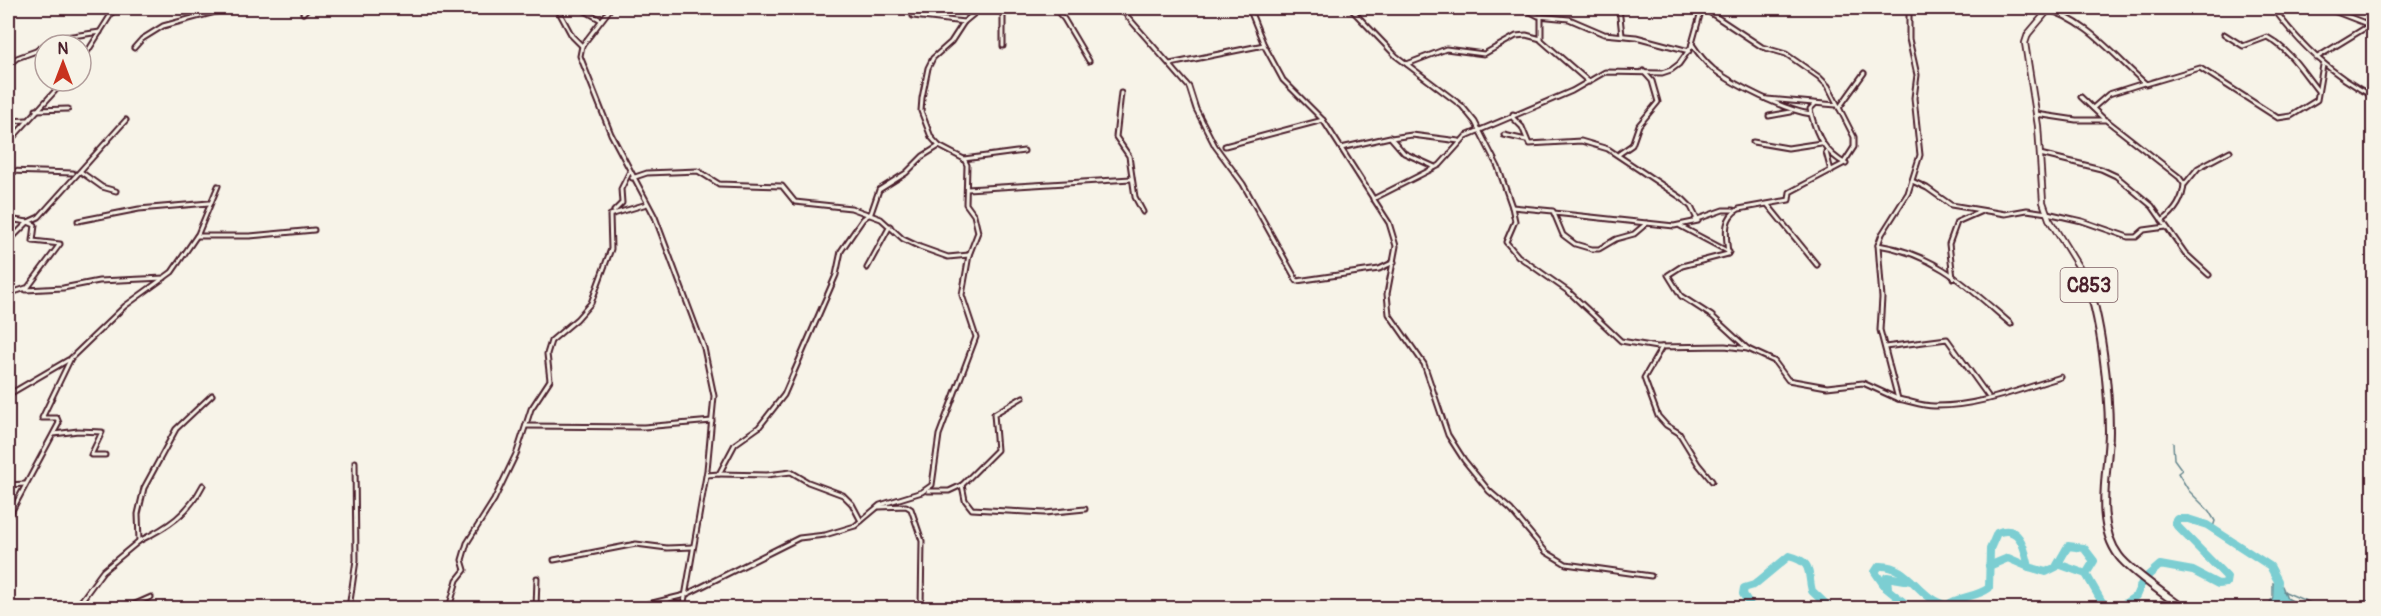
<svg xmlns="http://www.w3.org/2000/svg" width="2381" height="616" font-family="Pangolin,sans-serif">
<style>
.water{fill:#7cced2;stroke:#68888f;stroke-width:1.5}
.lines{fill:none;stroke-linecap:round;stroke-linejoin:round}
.stream{stroke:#68888f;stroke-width:1.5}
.river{stroke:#7cced2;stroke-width:8}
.street-casing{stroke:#4a1f2b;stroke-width:7}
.primary-far1-casing{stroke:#4a1f2b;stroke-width:8}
.primary-casing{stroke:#4a1f2b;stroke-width:10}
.street{stroke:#f7f3e8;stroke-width:3}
.primary-far1{stroke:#f7f3e8;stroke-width:4.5}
.primary{stroke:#f7f3e8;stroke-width:6}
.labels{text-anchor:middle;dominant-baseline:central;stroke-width:6;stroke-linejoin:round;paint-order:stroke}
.shield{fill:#f7f3e8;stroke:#7e5f64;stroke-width:1.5}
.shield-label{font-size:20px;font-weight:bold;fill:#4a1f2b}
</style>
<rect width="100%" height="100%" fill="#f7f3e8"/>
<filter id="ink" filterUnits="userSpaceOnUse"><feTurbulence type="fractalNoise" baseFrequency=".0167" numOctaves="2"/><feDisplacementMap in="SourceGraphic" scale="12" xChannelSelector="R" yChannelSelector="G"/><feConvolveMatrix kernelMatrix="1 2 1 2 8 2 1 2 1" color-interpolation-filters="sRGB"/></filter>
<g filter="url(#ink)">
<polygon class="water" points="2273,583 2282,586 2287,598 2296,603 2296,607 2271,608 2269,604 2273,597"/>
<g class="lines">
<g class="stream">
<polyline points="2173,443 2174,459 2182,470 2178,473 2189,491 2209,511 2215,521 2213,527"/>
<polyline points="2283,591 2322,608 2374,600"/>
</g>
<g class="river">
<polyline points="2058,564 2086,574"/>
<polyline points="1989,566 2008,558 2029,567"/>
<polyline points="1888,588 1887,577 1911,581"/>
<path d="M1752 608 1743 594 1744 588 1754 585 1789 556C1814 562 1807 573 1812 591L1830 608"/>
<path d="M1911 608 1886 588 1875 572 1879 566C1910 564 1918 600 1947 605 1962 595 1975 598 1989 588L1990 549 1997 533C2021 523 2025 551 2029 567L2046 572 2056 567 2068 546 2084 548 2094 561 2086 574 2102 602 2109 606H2121L2136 596 2143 580 2160 565 2193 571 2218 584 2226 583 2227 577 2177 526 2175 522 2177 519H2188L2207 525 2270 566 2278 581 2277 608"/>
</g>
<defs>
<g id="street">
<polyline points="557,8 572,36 582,46"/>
<polyline points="580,8 601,20"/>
<polyline points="611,8 582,46 580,56 611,134 655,217 704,348 714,396 707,470 683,608"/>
<polyline points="917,8 913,16 964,22"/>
<polyline points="1003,8 1003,46"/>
<polyline points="1054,8 1064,19 1089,61"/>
<polyline points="1120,8 1189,87 1196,109 1215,146 1243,184 1297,281 1379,269 1394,262"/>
<polyline points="1249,8 1264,45 1283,80 1323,120 1389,223 1396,246 1387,294 1389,314 1424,364 1448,435 1464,460 1489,491 1511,510 1546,552 1566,564 1651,576"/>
<polyline points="1350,8 1396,56 1462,106 1475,122 1498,167 1512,207 1515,221 1506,242 1518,256 1569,292 1621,341 1657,347 1725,346 1748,349"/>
<polyline points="1523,8 1538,16 1569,19 1604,34 1636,37 1689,51"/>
<polyline points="1619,8 1622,35"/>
<path d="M1703 8 1762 47 1786 54 1819 77 1828 86 1854 137V147L1843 164 1790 192 1789 200 1739 209C1721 219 1727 237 1728 254L1682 266 1668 275 1681 296 1712 316 1748 349 1774 361 1788 380 1827 387 1863 383 1898 399"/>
<path d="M1909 8V39L1917 75 1914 98 1920 155 1908 193 1882 234 1878 245 1882 298 1880 330 1898 399C1910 401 1922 406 1934 406 1977 407 2021 389 2061 377"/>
<path d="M2043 8C2087 20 2113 55 2146 84L2200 68 2278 118 2291 116 2317 100 2323 65"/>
<path d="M2273 8C2301 46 2332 75 2374 97"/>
<polyline points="2367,8 2374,13"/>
<polyline points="837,9 843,8"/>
<polyline points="2172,11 2211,8"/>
<polyline points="303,13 308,8"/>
<path d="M2224 34 2243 46 2267 37C2290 50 2302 71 2318 91"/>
<polyline points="1541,40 1589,82"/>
<path d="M1692 44C1698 53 1705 62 1713 69 1734 85 1786 111 1811 114 1817 136 1825 153 1846 164"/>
<polyline points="134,48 142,39 163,26 230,8"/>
<polyline points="2316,58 2370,25 2326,8"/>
<polyline points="81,62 115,8"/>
<polyline points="1170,64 1264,45"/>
<polyline points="1407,64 1446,49 1484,54 1516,36 1526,35 1541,39 1541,16"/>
<polyline points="8,65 17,58 36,51 52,39 100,32"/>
<polyline points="1121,93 1116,137 1129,156 1135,197 1143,212"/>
<polyline points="2081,97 2104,119"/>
<polyline points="1767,99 1836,105"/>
<polyline points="1839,108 1864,73"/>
<polyline points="2093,108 2109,94 2144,83"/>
<polyline points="36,110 68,109"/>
<polyline points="1513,114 1513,118 1522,127 1529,144 1581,141 1608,149 1683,199 1691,207 1698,221 1674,226 1554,213"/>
<polyline points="1811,114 1810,109 1815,104"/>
<path d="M2036 114 2076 120H2106L2179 177 2184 184C2183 200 2175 212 2162 221"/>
<polyline points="1769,116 1791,112"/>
<polyline points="8,121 27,120"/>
<polyline points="1504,135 1526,140"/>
<polyline points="1753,142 1788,148 1821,143"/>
<polyline points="8,143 64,81"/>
<polyline points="1225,146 1323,120"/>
<polyline points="1341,148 1390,137"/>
<polyline points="1826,152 1831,171"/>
<polyline points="1619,154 1632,145 1639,125 1658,102 1652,81 1643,71"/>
<polyline points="2040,154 2101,169 2116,176 2152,206 2185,253 2209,275"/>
<polyline points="964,159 1024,151"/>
<polyline points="1435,167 1404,153 1391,138 1412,135 1459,141"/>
<polyline points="8,171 73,173"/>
<polyline points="81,172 102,187 116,191"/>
<polyline points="632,178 647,173 698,171 719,184 782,186 795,202 851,208 881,219 903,239 920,247 948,257 969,255"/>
<polyline points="1912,181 1927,188 1951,205 2005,214 2027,210 2047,213 2082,221 2128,237 2136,237 2144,230 2166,227"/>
<polyline points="2185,184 2198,168 2230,151"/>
<polyline points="967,189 1131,179"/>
<polyline points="1373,199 1440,165 1466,136 1572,91 1605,72 1662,73 1671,70 1679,64 1691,47 1702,8"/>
<polyline points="1768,205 1817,265"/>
<polyline points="1512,207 1553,211 1563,235 1575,244 1592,249 1599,249 1616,239 1634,234 1647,223"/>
<polyline points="614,211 622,203 621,189 629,173"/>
<polyline points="8,219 28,222 39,217 126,120"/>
<polyline points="1695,220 1723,210 1733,210"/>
<polyline points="78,221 139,209 209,203"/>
<polyline points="1680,226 1729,252"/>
<polyline points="197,236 250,236 314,230"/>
<polyline points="8,242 28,222 35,225 33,241 60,244 26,290 63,288 99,281 164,278"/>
<path d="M1878 245C1936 254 1968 287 2011 324"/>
<polyline points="867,268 890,226"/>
<polyline points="1953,278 1949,244 1957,222 1982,211"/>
<polyline points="8,294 26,288"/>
<polyline points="1662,347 1644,378 1658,416 1666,425 1679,433 1698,464 1712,481"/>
<polyline points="1885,347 1947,339 1988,396"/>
<polyline points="8,395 68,360"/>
<polyline points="526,426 644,427 712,421"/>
<polyline points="54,434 78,431 102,432 91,455 105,455"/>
<polyline points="719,474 767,475 791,472 808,482 843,495 852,504 861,521"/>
<polyline points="707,475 719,474 735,444 759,427 784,395 836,275 841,251 863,219 871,213 879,190 906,173 923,156 939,146"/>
<polyline points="8,485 25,484"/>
<polyline points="962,485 965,500 972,509 1045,513 1085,509"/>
<polyline points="928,491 949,491 962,485 997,450 994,414 1023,397"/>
<polyline points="879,507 906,506 911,509 922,541 921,608"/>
<polyline points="8,518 59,423 57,418 42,418 71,358 125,306 172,272 198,234 218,186"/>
<path d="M139 541C168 527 188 514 203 485"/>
<polyline points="554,560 636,544 667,548 693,547"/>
<polyline points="76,608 103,571 139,541 138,514 144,488 176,429 212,395"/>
<polyline points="126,608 151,597"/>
<polyline points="349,608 356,560 355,462"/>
<polyline points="449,608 457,580 465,570 462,560 467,543 494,500 517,452 531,409 550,380 547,354 551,341 577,319 591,303 611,249 610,215 647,204"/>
<polyline points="536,608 537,578"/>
<polyline points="632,608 685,595 799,538 825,535 855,526 880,505 922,492 932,485 939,435 976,337 962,295 969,255 978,232 974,215 966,204 967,165 964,159 939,146 931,137 921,111 922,98 928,68 933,58 951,42 964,22 981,8"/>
</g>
<polyline id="primary-far1" points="2050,8 2028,34 2025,43 2038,126 2043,202 2049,219 2086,279"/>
<path id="primary" d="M2085 278C2101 313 2109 392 2109 431 2109 471 2093 521 2119 556 2129 570 2167 596 2183 608"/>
</defs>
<use href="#street" class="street-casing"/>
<use href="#primary-far1" class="primary-far1-casing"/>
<use href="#primary" class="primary-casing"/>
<use href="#street" class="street"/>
<use href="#primary-far1" class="primary-far1"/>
<use href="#primary" class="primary"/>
</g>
</g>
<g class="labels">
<rect class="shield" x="2060.5" y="268" width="57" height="34" rx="4.5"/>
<g class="shield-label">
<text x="2089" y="285">C853</text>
</g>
</g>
<rect width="2381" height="616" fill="none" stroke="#f7f3e8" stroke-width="30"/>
<rect x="15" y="15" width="2351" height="586" fill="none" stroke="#4a1f2b" stroke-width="2" filter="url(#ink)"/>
<g transform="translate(63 63)"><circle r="28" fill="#f7f3e8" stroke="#b29e9c" stroke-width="1.5"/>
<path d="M0-4.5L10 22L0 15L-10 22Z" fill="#c8321e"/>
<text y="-9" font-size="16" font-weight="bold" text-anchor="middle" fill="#4a1f2b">N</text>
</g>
</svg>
